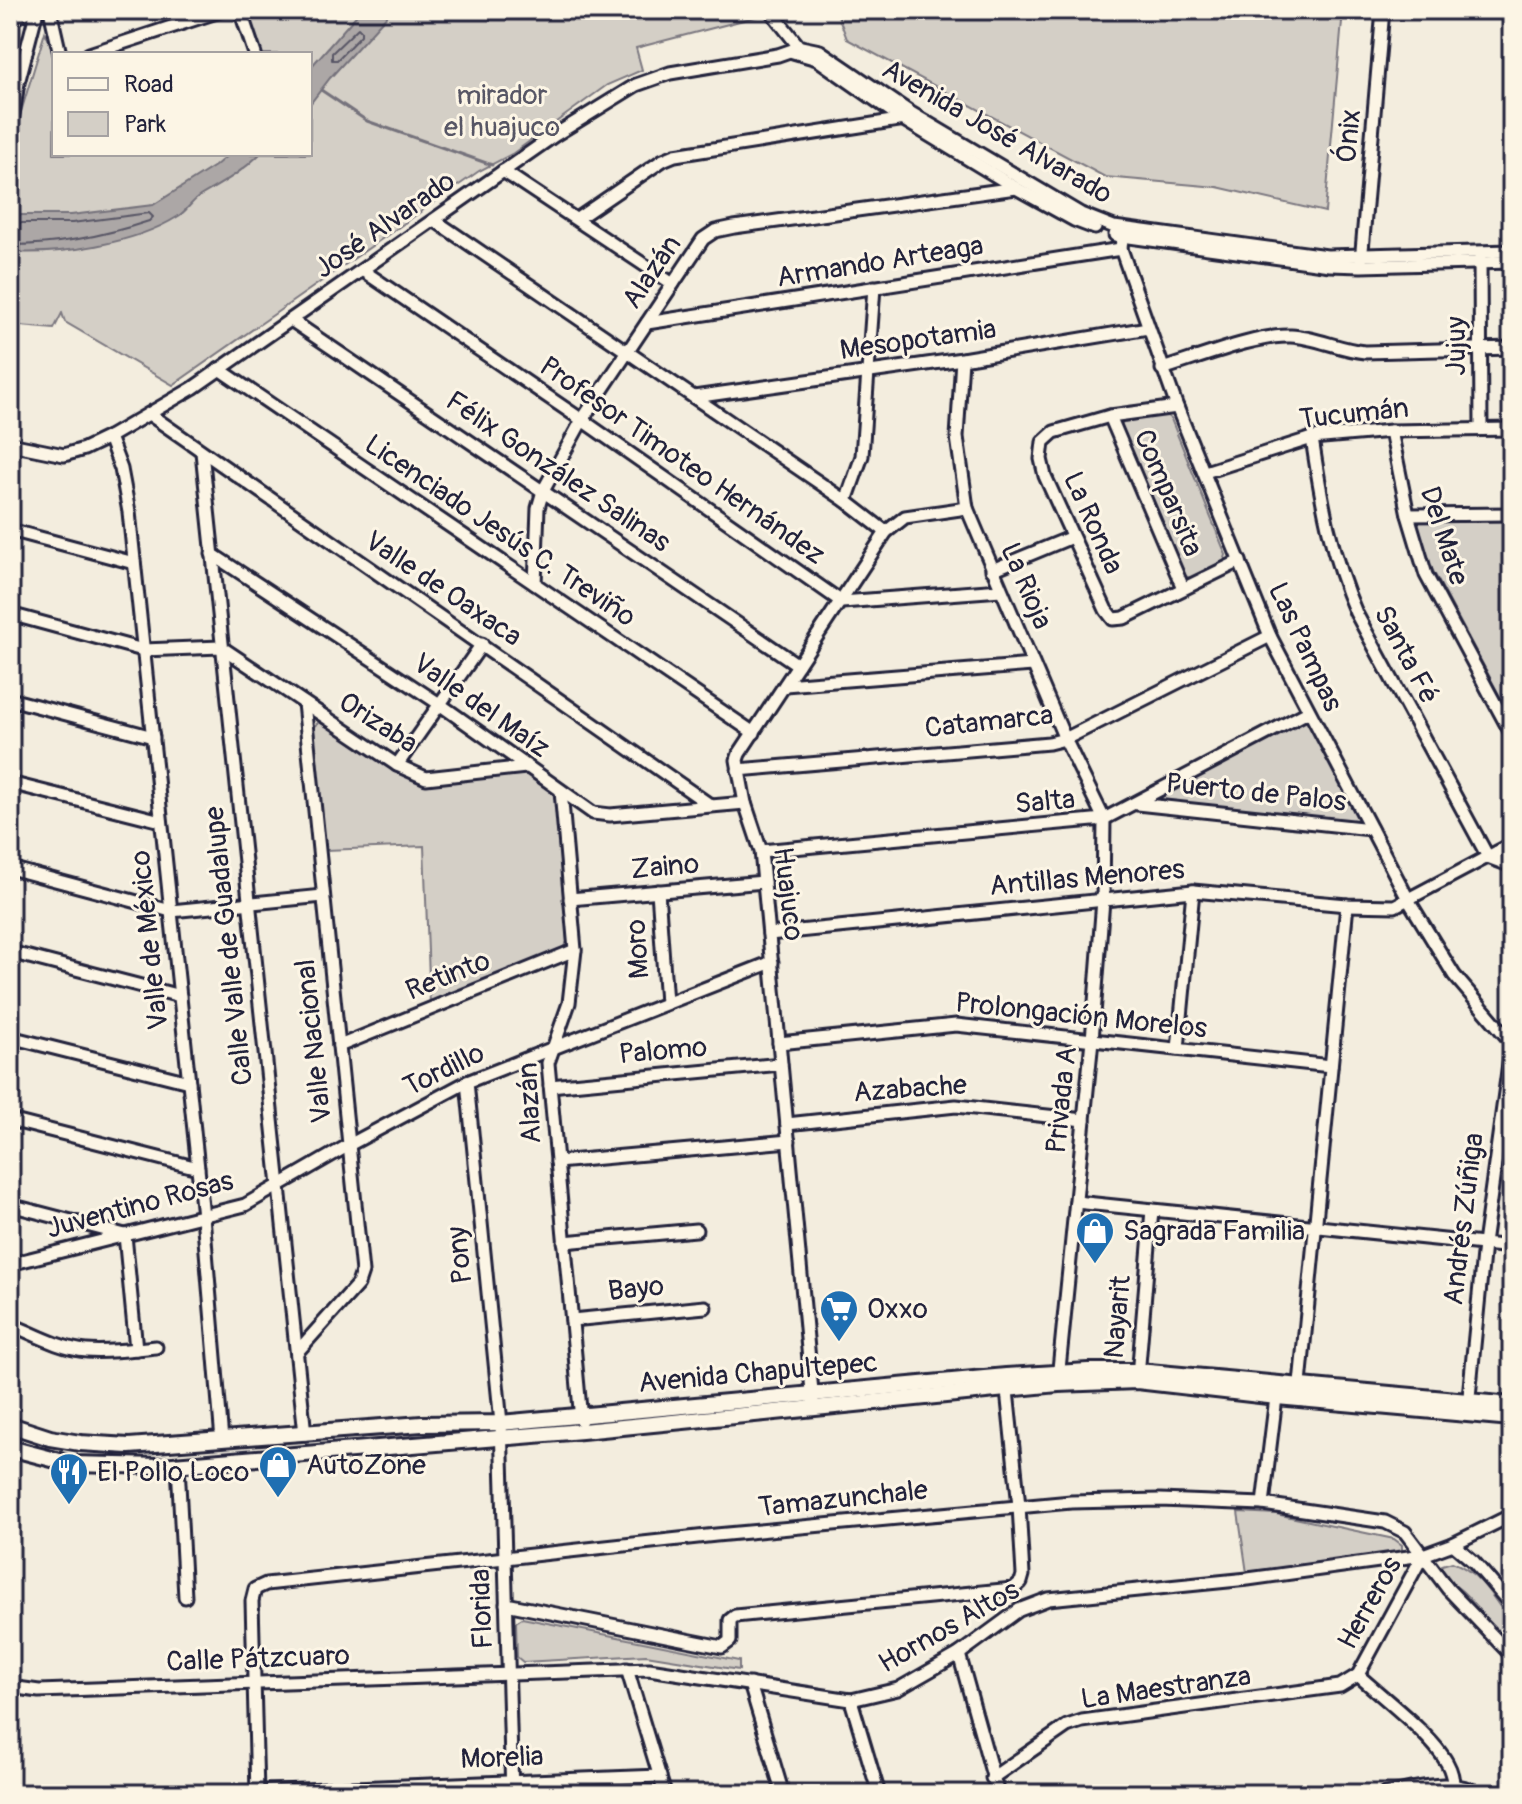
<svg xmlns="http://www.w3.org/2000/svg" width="1522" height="1804" font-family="Pangolin,sans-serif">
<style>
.green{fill:#d4cfc6;stroke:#7b7880;stroke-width:2}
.water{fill:#aca7a6;stroke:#75727b;stroke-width:2}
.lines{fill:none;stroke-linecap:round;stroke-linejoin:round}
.shore{stroke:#595766;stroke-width:2}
.stream{stroke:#75727b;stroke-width:3}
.minor-casing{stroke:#22223b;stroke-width:17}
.major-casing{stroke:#22223b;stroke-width:20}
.minor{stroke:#fcf5e5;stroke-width:11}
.major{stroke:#fcf5e5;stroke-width:14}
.labels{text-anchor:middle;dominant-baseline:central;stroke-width:6;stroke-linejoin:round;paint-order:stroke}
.park-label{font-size:28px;fill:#575665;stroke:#fcf5e5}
.street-label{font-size:28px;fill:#22223b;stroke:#fcf5e5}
.poi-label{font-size:28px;fill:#22223b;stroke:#fcf5e5;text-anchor:start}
</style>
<rect width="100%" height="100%" fill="#f3edde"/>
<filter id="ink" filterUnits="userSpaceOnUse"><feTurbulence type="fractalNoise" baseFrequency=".0125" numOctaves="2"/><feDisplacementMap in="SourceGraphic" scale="16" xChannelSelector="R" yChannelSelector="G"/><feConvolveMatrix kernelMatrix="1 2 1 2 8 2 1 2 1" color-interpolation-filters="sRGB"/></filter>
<g filter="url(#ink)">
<g class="green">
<polygon points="239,10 757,10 759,16 636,48 642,70 607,85 512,154 479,171 173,385 65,322 62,313 54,329 10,325 10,227 18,122 45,32 55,54 54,154 310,154 310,54 250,54"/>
<polygon points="836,10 1343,10 1325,212 1217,187 1105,177 847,39"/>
<polygon points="1166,415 1171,419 1226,555 1224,561 1190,578 1185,576 1120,426 1123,422"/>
<polygon points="1512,521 1512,719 1431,567 1417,522"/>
<polygon points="1308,712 1371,829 1137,803"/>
<polygon points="319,722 418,780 534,774 557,792 567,942 562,949 430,1005 424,846 326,850 312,728"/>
<polygon points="1238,1512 1276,1514 1394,1539 1402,1545 1402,1552 1389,1559 1247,1573"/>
<path d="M1452 1562C1481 1572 1495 1601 1512 1624L1510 1650C1495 1631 1481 1610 1464 1593 1456 1585 1445 1581 1439 1572L1442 1565Z"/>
<polygon points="522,1618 739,1661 739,1670 646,1655 523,1662 517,1657 516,1622"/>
</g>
<g class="water">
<polygon points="361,10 392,10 330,78 310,104 310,68"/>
<path d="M229 154H260C241 173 222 183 200 196 191 202 186 212 177 217 134 244 60 255 10 252V215H71L153 205 215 166Z"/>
</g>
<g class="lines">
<g class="shore">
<polygon points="358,28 361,31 361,35 337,60 332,60 332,53"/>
<path d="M10 223H72L149 213 153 217 149 221C104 236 58 245 10 245"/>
</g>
<polyline class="stream" points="321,90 367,121 492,165"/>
<defs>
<g id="minor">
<polyline points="50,10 60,54"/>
<polyline points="240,10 255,54"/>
<polyline points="770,10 804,53"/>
<polyline points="10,20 31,10"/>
<polyline points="793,52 817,59 904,120 1016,188 1074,220 1095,228"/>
<polyline points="89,54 223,10"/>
<polyline points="10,133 18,83 37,10"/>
<polyline points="503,171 673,284"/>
<polyline points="577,219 663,160 675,155 905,119"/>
<polyline points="434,220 846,501 886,532"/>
<polyline points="1123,229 1121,249 1177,407 1270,636 1409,901 1454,975 1512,1043"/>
<polyline points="1115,235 1330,265 1361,266 1512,262"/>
<polyline points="1480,258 1481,429"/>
<polyline points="1361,262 1383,10"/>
<polyline points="362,270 582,420 842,602 1001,590"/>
<polyline points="291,320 798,665"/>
<polyline points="647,323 1121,249"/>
<polyline points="962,359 957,437 967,508 1065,739 1104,819 1103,900 1092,1040 1058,1379"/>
<polyline points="219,369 754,733"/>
<path d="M1162 369C1196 359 1258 334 1291 336 1316 337 1340 350 1365 352L1512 348"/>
<polyline points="694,397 962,359 1148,328"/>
<polyline points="1177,407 1110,416 1054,432 1043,442 1041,459 1045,476 1106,610 1113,619 1124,618 1240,561"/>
<polyline points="149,414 710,805"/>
<polyline points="1110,416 1183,588"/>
<polyline points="1391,431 1408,515 1426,575 1512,735"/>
<polyline points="109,437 121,469 129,512 203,1216 222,1440"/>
<path d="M1312 438C1321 499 1331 556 1356 613L1488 857 1512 866"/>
<polyline points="10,444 64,455 84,449 109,437 193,388 555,135 636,85 670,73 778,55 801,47 820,51 911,113 1081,214 1114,227 1327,256 1512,251"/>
<polyline points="202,452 305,1434"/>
<polyline points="1205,472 1312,438 1391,431 1512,429"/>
<polyline points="846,501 862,456 874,287"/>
<polyline points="1408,515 1512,514"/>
<polyline points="10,530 134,563"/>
<polyline points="212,554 438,703 593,813 610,815 745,803"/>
<polyline points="992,570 1072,537"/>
<polyline points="535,584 538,508 543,491 582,420 703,239 715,231 734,227 1016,188"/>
<polyline points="10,614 143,650 221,647 397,765 426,778 526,767"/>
<polyline points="785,685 1033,665"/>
<polyline points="10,699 153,737"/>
<polyline points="397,765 482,644"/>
<polyline points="738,770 1049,743 1065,739 1270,636"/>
<polyline points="10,783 161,821"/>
<polyline points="561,791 575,950 569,1003 548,1063 581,1420"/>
<polyline points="1137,804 1371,829"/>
<polyline points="761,851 1104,819 1308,712"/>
<polyline points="10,868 171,911 323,896"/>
<polyline points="658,891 666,1003"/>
<polyline points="570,899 764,882"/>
<polyline points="769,934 1193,891 1347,905 1395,906 1512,844"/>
<polyline points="10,952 180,996"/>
<polyline points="10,1037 189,1082"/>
<polyline points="779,1043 956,1025 1331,1066"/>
<polyline points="339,1046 575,950"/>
<polyline points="1178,1049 1193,891"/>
<polyline points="467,1082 501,1423 512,1794"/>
<polyline points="550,1086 781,1064"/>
<polyline points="10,1120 198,1168"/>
<polyline points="787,1124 956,1106 1084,1120"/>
<polyline points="557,1162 789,1141"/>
<polyline points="1076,1202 1512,1247"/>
<polyline points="10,1205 125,1235 136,1349"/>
<polyline points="564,1242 696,1230"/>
<polyline points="10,1264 245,1205 349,1145 467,1082 772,962"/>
<polyline points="572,1320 705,1307"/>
<path d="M10 1324C34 1334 60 1349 87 1351 110 1353 133 1349 156 1347"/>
<polyline points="298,1351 358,1284 362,1272 304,703"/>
<polyline points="1138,1376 1152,1210"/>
<polyline points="1299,1394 1347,905"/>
<polyline points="813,1402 761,851 745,803 737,760 739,754 886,532 905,517 967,508"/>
<polyline points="1468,1407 1484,1244 1512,1042"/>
<polyline points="178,1465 185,1597"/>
<polyline points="1263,1504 1277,1389"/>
<polyline points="1453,1544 1474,1562 1512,1606"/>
<polyline points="506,1604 722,1647 730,1641 730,1620 735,1616 1013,1589 1021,1582 1023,1575 1019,1506 1006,1381"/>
<polyline points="959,1654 998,1794"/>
<polyline points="627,1669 665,1794"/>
<path d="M1358 1675C1383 1698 1431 1734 1447 1763 1452 1772 1454 1784 1453 1794"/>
<polyline points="750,1684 783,1794"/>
<polyline points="10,1687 39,1691 649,1669 851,1700 898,1689 959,1654 1019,1610 1048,1599 1248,1579 1423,1555"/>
<polyline points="851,1700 879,1794"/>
<polyline points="992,1778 1067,1726 1082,1721 1340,1686 1358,1675 1423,1555 1453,1544 1512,1515"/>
<polyline points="202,1794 660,1776"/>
<polyline points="257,1794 252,1601 255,1589 266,1584 716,1535 1071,1502 1160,1500 1263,1504 1385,1522 1405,1532 1448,1589 1512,1656"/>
<path d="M1384 1794C1413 1790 1453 1776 1478 1794"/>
</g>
<g id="major">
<polyline points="10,1425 50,1438 80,1443 129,1446 422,1424 501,1423 1006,1376 1088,1371 1138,1371 1512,1405"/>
<polyline points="10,1448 71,1464 161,1466 582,1431 1058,1384 1137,1381 1277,1397 1512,1418"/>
</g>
</defs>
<use href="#minor" class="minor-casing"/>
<use href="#major" class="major-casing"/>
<use href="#minor" class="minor"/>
<use href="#major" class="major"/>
</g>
</g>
<defs>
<symbol id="shop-pin" viewBox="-11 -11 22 30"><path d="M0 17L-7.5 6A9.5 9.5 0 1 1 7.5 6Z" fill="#1f6fb2" stroke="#fcf5e5"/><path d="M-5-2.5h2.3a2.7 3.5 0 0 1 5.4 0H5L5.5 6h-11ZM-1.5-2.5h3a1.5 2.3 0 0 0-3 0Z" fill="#fff"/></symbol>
<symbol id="supermarket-pin" viewBox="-11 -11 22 30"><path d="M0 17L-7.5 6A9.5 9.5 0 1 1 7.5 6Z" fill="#1f6fb2" stroke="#fcf5e5"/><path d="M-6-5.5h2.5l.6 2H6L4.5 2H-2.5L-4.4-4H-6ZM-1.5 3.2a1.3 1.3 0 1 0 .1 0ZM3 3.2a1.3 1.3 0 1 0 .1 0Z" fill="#fff"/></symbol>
<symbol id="restaurant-pin" viewBox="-11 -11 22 30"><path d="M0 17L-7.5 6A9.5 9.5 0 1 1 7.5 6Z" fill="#1f6fb2" stroke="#fcf5e5"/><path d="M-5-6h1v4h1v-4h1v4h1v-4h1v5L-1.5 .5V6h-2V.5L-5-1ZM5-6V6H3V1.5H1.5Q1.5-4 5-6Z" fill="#fff"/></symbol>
</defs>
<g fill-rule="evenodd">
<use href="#shop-pin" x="1073" y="1209" width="44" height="60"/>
<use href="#supermarket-pin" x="817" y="1287" width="44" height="60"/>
<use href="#shop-pin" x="256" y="1443" width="44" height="60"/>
<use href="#restaurant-pin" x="47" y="1450" width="44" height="60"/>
</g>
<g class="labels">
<g class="park-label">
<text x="502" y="95">mirador<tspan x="502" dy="32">el huajuco</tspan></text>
</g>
<g class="street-label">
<text transform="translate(997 132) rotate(30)">Avenida José Alvarado</text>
<text transform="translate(1349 136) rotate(-85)">Ónix</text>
<text transform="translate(385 225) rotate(-35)">José Alvarado</text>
<text transform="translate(880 262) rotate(-9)">Armando Arteaga</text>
<text transform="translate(652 272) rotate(-56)">Alazán</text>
<text transform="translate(918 340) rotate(-8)">Mesopotamia</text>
<text transform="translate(1456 346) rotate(-90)">Jujuy</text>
<text transform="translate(1354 414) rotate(-6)">Tucumán</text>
<text transform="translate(682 461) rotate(35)">Profesor Timoteo Hernández</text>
<text transform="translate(558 472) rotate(34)">Félix González Salinas</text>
<text transform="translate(1168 493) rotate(67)">Comparsita</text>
<text transform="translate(1093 523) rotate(66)">La Ronda</text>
<text transform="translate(500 531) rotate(34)">Licenciado Jesús C. Treviño</text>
<text transform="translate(1444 536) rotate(72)">Del Mate</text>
<text transform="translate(1026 586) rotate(67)">La Rioja</text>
<text transform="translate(443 589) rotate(34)">Valle de Oaxaca</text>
<text transform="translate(1305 647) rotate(65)">Las Pampas</text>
<text transform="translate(1406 655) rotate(62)">Santa Fé</text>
<text transform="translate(481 706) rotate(35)">Valle del Maíz</text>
<text transform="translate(989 722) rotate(-6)">Catamarca</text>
<text transform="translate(378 723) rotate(33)">Orizaba</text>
<text transform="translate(1256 793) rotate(6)">Puerto de Palos</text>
<text transform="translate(1045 802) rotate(-5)">Salta</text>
<text transform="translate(665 867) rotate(-5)">Zaino</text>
<text transform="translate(1087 878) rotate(-5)">Antillas Menores</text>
<text transform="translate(788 894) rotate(83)">Huajuco</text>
<text transform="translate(150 940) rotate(-96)">Valle de México</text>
<text transform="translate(229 946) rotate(-96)">Calle Valle de Guadalupe</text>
<text transform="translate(638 949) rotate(-94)">Moro</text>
<text transform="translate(448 976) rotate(-22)">Retinto</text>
<text transform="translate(1081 1016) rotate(6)">Prolongación Morelos</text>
<text transform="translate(314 1041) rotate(-96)">Valle Nacional</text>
<text transform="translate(663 1051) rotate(-5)">Palomo</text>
<text transform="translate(444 1070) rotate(-26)">Tordillo</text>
<text transform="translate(910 1089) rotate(-4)">Azabache</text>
<text transform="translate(1062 1100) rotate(-84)">Privada A</text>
<text transform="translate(530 1103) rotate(-93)">Alazán</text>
<text transform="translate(140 1205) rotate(-15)">Juventino Rosas</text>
<text transform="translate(1464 1219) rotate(-83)">Andrés Zúñiga</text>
<text transform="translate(460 1255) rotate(-96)">Pony</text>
<text transform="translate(636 1289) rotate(-6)">Bayo</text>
<text transform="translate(1118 1317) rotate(-85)">Nayarit</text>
<text transform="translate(758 1373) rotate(-5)">Avenida Chapultepec</text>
<text transform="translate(843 1499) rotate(-6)">Tamazunchale</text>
<text transform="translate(1370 1603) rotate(-61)">Herreros</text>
<text transform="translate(482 1609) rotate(-92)">Florida</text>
<text transform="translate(949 1627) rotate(-30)">Hornos Altos</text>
<text transform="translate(258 1659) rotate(-2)">Calle Pátzcuaro</text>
<text transform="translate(1166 1688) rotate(-8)">La Maestranza</text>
<text transform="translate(502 1758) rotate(-2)">Morelia</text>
</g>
<g class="poi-label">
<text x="1123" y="1231">Sagrada Familia</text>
<text x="867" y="1309">Oxxo</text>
<text x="306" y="1465">AutoZone</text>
<text x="97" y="1472">El Pollo Loco</text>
</g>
</g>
<rect width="1522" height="1804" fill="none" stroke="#fcf5e5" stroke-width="40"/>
<rect x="20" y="20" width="1482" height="1764" fill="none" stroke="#22223b" stroke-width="3" filter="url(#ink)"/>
<rect x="52" y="52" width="260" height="104" fill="#fcf5e5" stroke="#a5a1a1" stroke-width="2"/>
<rect x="68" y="78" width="40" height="12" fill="#fcf5e5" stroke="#a5a1a1" stroke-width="2"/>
<text x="124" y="92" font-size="24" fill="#22223b">Road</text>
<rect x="68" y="112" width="40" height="24" fill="#d4cfc6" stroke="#a5a1a1" stroke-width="2"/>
<text x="124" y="132" font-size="24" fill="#22223b">Park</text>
</svg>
